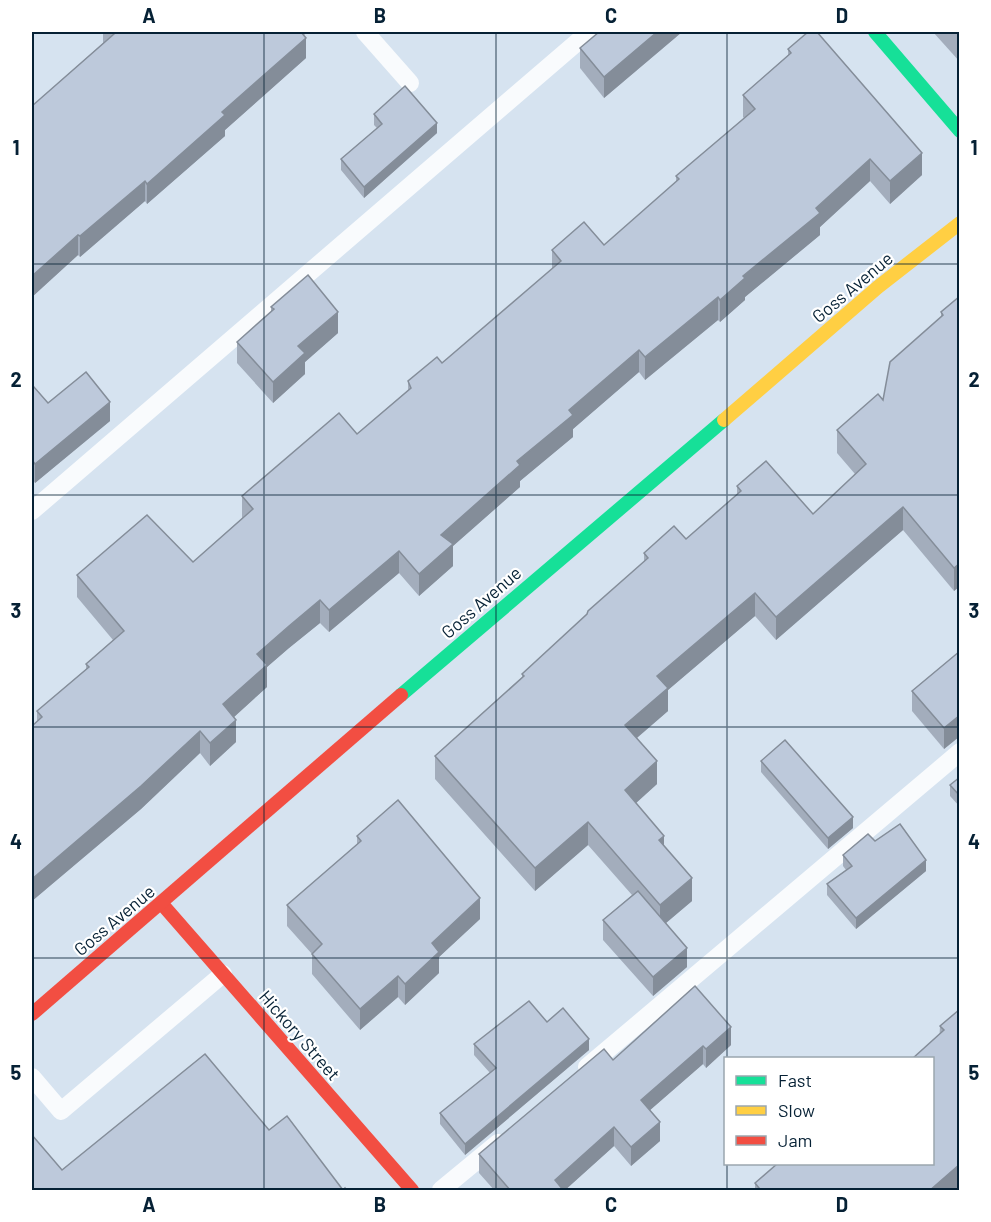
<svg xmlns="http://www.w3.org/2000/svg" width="991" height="1222" font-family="Barlow,sans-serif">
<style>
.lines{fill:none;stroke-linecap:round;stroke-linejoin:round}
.lane{stroke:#f9fbfd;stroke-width:18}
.fast{stroke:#16e098;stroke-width:14}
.slow{stroke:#ffcf43;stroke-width:14}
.jam{stroke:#f24e42;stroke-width:14}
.wall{fill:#a3adbc}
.shaded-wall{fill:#848d99}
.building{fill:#bdc9db;stroke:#848d99;stroke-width:1.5}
.grid{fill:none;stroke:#062135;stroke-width:1.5;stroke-opacity:0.55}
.labels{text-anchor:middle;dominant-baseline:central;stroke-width:4.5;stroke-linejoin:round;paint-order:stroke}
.street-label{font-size:18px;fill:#062135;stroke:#fff}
.neatline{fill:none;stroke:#062135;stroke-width:2}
.grid-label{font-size:20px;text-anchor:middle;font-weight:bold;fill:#062135}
</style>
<rect width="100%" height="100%" fill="#d6e3f0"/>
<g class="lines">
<g class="lane">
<polyline points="365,32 410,83"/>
<polyline points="32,511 589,32"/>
<polyline points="587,1067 960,752"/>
<polyline points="32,1077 61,1111 223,974"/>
<polyline points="441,1190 498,1143"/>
</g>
<g class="fast">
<polyline points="875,32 960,131"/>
<polyline points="401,695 724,420"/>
</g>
<polyline class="slow" points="724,420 878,287 960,223"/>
<g class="jam">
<polyline points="162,904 412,1190"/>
<polyline points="32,1014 401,695"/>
</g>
</g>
<g class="wall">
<polygon points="103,32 308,32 304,35 306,58 225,130 225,136 147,204 145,201 80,257 78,255 32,297 32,106 103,43"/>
<polygon points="682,32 604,98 580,68 580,48"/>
<polygon points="933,32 960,32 960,62"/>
<polygon points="788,49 922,175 890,204 870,181 820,227 820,235 745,297 745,300 720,322 718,320 645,380 639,372 573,429 573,437 520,481 520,487 453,546 453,566 419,596 399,573 329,632 320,623 289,648 267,667 267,687 234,717 236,742 210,766 200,753 141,809 32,901 32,726 37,721 37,711 86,669 86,664 113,640 77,597 77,575 193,562 242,518 242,496 357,434 408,390 408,381 442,363 552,270 552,250 604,245 676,182 676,176 744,118 743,117 743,95 788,55"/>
<polygon points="374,114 437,133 364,198 341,170 341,159 377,128 374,125"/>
<polygon points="960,271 960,586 954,591 903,530 776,640 755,616 668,690 668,711 637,738 657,784 636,803 664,846 692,901 666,923 687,967 653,996 603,940 603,920 632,895 588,845 535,891 435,779 435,756 522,677 522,674 644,562 644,553 686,539 737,495 737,486 813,514 855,474 837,453 837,430 883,400 941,317 941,312 959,296 958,272"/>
<polygon points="271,307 338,333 305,362 305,374 273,403 237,363 237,342 271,312"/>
<polygon points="32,389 48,403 110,421 35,483 32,479"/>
<polygon points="960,651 960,736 944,749 912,711 912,691"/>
<polygon points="761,761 853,828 828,849 761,772"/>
<polygon points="960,777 960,807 950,796 950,785"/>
<polygon points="357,836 480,919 439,957 439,973 405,1005 398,997 360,1030 312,974 312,954 287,926 287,905 357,845"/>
<polygon points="875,841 926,871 856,929 827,895 827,884 846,870 843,866 843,855"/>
<polygon points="695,986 731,1045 706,1068 703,1064 650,1110 660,1141 631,1166 614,1146 564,1191 495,1191 479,1173 479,1154 613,1060"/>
<polygon points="960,1009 960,1185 953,1191 755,1191 755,1183 933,1164 940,1026"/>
<polygon points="547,1022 589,1050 465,1155 440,1124 440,1113 490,1073 474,1055 474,1044"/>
</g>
<g class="shaded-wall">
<polygon points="657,32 682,32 604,98 604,77"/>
<polygon points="306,38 306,58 225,130 225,136 147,204 147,184 222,112"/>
<polygon points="437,123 437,133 364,198 364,187"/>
<polygon points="922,153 922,175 890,204 890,181"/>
<polygon points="870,159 870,181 820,227 820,235 745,297 745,300 720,322 720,300 743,276 816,208"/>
<polygon points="145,181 145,201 80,257 80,236"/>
<polygon points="78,235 78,255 32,297 32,276"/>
<polygon points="718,297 718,320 645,380 645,357"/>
<polygon points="338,312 338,333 305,362 305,374 273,403 273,382 298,346"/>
<polygon points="639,350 639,372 573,429 573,437 520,481 520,487 453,546 453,566 419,596 419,574 441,535 569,410"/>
<polygon points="110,402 110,421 35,483 35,464"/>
<polygon points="903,507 903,530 776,640 776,617"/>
<polygon points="399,551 399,573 329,632 329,610"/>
<polygon points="960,563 960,586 954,591 954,568"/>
<polygon points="755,593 755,616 668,690 668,711 625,748 625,725 657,676"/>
<polygon points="320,600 320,623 289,648 267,667 267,687 223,727 223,704 257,654 289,626"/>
<polygon points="960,715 960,736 944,749 944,728"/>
<polygon points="236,720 236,742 210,766 210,743"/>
<polygon points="200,731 200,753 141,809 32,901 32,879"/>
<polygon points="657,761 657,784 625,813 625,790"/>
<polygon points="853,817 853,828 828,849 828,838"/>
<polygon points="588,822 588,845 535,891 535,868"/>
<polygon points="664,836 664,858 659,840"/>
<polygon points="926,860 926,871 856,929 856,918"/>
<polygon points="692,878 692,901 660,928 660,905"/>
<polygon points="480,898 480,919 439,957 439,973 405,1005 405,984 432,943"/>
<polygon points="687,948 687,967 653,996 653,977"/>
<polygon points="398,976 398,997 360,1030 360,1009"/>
<polygon points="731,1027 731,1045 706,1068 706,1049"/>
<polygon points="589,1039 589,1050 465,1155 465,1144"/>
<polygon points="703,1046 703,1064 641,1118 641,1100"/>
<polygon points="660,1122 660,1141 631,1166 631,1147"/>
<polygon points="614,1127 614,1146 564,1191 555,1180"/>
<polygon points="960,1164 960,1185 953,1191 929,1191"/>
</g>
<g class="building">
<polygon points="112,32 301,32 306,38 222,112 225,115 147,184 145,181 80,236 78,235 32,276 32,106 114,34"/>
<polygon points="599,32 657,32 604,77 580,48"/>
<polygon points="808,32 817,32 922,153 890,181 870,159 816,208 820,213 743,276 745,278 720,300 718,297 645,357 639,350 569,410 573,415 517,461 520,465 441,535 453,544 419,574 399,551 329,610 320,600 289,626 257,654 267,665 223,704 236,720 210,743 200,731 141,786 32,879 32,726 42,717 37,711 89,667 86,664 124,631 77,575 147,515 193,562 253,509 242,496 339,413 357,434 411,388 408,381 437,357 442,363 561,261 552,250 584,222 604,245 679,179 676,176 755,109 743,95 791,53 788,49"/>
<polygon points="405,86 437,123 364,187 341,159 382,124 374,114"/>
<polygon points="308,275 338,312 298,346 305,353 273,382 237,342 274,309 271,307"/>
<polygon points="960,296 960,563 954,568 903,507 776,617 755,593 657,676 668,688 625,725 657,761 625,790 664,836 659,840 692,878 660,905 588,822 535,868 435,756 524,676 522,674 587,614 588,611 648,558 644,553 674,526 686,539 741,491 737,486 766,461 813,514 866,464 837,430 878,394 883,400 890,362 943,315 941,312"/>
<polygon points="86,372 110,402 35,464 32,460 32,389 34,387 48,403"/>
<polygon points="960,651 960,715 944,728 912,691"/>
<polygon points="785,740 853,817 828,838 761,761"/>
<polygon points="960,777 960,796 950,785"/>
<polygon points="398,800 480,898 432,943 439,952 405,984 398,976 360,1009 312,954 322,944 287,905 361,841 357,836"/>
<polygon points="900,824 926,860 856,918 827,884 852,866 843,855 868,834 875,841"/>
<polygon points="638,891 687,948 653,977 603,920"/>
<polygon points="695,986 731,1027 706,1049 703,1046 641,1100 660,1122 631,1147 614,1127 555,1180 564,1191 511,1191 479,1154 604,1049 613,1060"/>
<polygon points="529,1001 547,1022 563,1008 589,1039 465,1144 440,1113 496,1068 474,1044"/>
<polygon points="960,1009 960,1164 929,1191 756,1191 759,1188 755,1183 777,1164 933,1164 933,1059 912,1059 944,1030 940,1026"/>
<polygon points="205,1054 269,1130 287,1116 343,1190 345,1188 347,1191 32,1191 32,1135 62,1170"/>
</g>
<path class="grid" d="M264 32V1190M496 32V1190M727 32V1058M32 264H960M32 495H960M32 727H960M32 958H960M727 1164V1190"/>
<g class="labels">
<g class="street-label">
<text transform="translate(852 287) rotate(-40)">Goss Avenue</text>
<text transform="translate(481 602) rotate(-41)">Goss Avenue</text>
<text transform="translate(114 920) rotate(-40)">Goss Avenue</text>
<text transform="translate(300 1035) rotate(49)">Hickory Street</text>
</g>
</g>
<rect width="991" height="1222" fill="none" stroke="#ffffff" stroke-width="66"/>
<rect x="724" y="1057" width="210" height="108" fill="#ffffff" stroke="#9ba6ae" stroke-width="1.5"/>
<rect x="736" y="1076" width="30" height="9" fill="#16e098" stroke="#9ba6ae" stroke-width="1.5"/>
<text x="778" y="1087" font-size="18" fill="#062135">Fast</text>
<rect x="736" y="1106" width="30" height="9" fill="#ffcf43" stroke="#9ba6ae" stroke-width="1.5"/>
<text x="778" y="1117" font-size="18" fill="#062135">Slow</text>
<rect x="736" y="1136" width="30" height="9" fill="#f24e42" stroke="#9ba6ae" stroke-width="1.5"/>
<text x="778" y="1147" font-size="18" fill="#062135">Jam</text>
<rect x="33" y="33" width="925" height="1156" class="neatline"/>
<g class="grid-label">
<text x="149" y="23">A</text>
<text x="380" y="23">B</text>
<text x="611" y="23">C</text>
<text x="842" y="23">D</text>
<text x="16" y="155">1</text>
<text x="974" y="155">1</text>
<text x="16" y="387">2</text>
<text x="974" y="387">2</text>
<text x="16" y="618">3</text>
<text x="974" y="618">3</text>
<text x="16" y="849">4</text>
<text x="974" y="849">4</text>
<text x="16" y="1080">5</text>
<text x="974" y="1080">5</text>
<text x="149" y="1212">A</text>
<text x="380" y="1212">B</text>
<text x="611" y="1212">C</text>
<text x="842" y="1212">D</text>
</g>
</svg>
